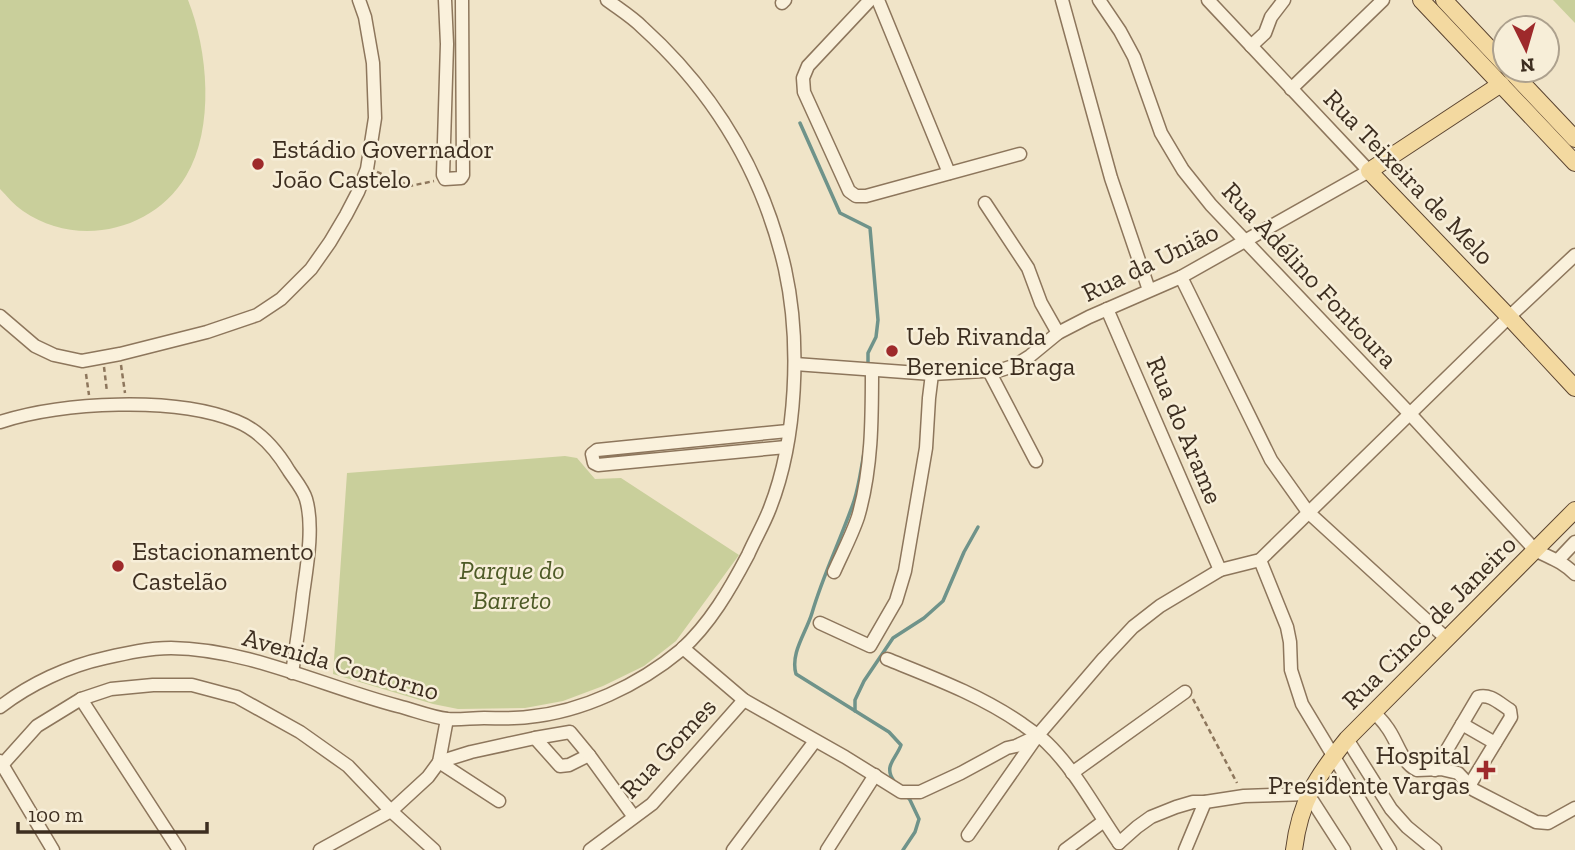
<svg xmlns="http://www.w3.org/2000/svg" width="1575" height="850" font-family="'Zilla Slab',serif">
<style>
.green{fill:#c9cf9b}
.lines{fill:none;stroke-linecap:round;stroke-linejoin:round}
.stream{stroke:#6f938a;stroke-width:3.5}
.minor-casing{stroke:#8d765c;stroke-width:15}
.major-casing{stroke:#5b4430;stroke-width:18}
.path{stroke:#8d765c;stroke-width:2.5;stroke-dasharray:5 3.5;stroke-linecap:butt}
.minor{stroke:#faf1dc;stroke-width:12}
.major{stroke:#f3d9a0;stroke-width:16}
.poi-dot{fill:#9e2a2b;stroke:#f7eed8;stroke-width:2.5}
.labels{text-anchor:middle;dominant-baseline:central;stroke-width:5;stroke-linejoin:round;paint-order:stroke}
.poi-label{font-size:26px;fill:#3d2e20;stroke:#f7eed8;text-anchor:start}
.street-label{font-size:26px;fill:#3d2e20;stroke:#f7eed8}
.park-label{font-size:26px;font-style:italic;fill:#4d5a26;stroke:#f7eed8}
</style>
<rect width="100%" height="100%" fill="#f0e4c8"/>
<g class="green">
<path d="M0 0H188C208 50 215 128 186 176 153 232 76 248 23 211 14 205 7 196 0 189Z"/>
<polygon points="1553,0 1575,0 1575,23"/>
<polygon points="565,456 577,458 595,479 621,478 739,555 676,641 644,666 603,686 563,701 525,708 458,709 433,704 333,674 347,473"/>
</g>
<g class="lines">
<g class="stream">
<polyline points="800,123 840,213 870,228 878,320 876,337 868,353 868,365"/>
<path d="M864 453C861 469 859 486 854 501 841 539 823 575 812 613 806 633 790 653 796 674L889 732 901 745C896 759 883 766 894 781"/>
<polyline points="855,711 855,700 864,681 893,638 924,618 943,601 964,552 978,527"/>
<polyline points="903,850 915,832 919,819 910,800 906,795"/>
</g>
<defs>
<g id="minor">
<polyline points="445,0 447,44 443,175 445,179 461,178 463,175 462,0"/>
<polyline points="870,0 808,66 803,78 804,92 849,191 856,196 866,196 1020,154"/>
<polyline points="878,0 949,173"/>
<polyline points="1062,0 1111,178 1149,290"/>
<path d="M1099 0 1120 31 1134 57 1161 133 1183 170 1211 205 1410 414 1535 550C1552 559 1560 560 1575 574"/>
<polyline points="782,3 785,0"/>
<polyline points="1251,46 1265,33 1271,17 1284,0"/>
<polyline points="1291,89 1383,0"/>
<polyline points="985,203 1028,268 1041,303 1058,333"/>
<polyline points="1181,277 1271,460 1308,512 1447,639"/>
<polyline points="1107,309 1220,570"/>
<polyline points="0,316 35,346 54,355 82,361 120,354 207,332 257,315 281,299 311,269 330,242 346,215 358,192 367,169 375,118 373,63 365,17 359,0"/>
<polyline points="795,364 932,374 1001,370 1016,365 1030,356 1058,333 1089,317 1181,277 1369,171 1208,0"/>
<polyline points="989,371 1036,461"/>
<path d="M0 422C63 402 174 396 236 421 259 430 277 451 289 471 295 480 303 489 306 499 314 526 307 566 303 594 300 621 296 647 292 673"/>
<polyline points="786,447 598,465 594,463 592,454 597,450 788,431"/>
<polyline points="1260,560 1287,627 1290,642 1291,670 1302,704 1390,850"/>
<polyline points="1558,560 1575,542"/>
<path d="M834 572C842 554 852 535 858 517 872 469 872 419 872 370"/>
<polyline points="820,623 870,646 896,601 905,571 926,448 929,398 932,374"/>
<polyline points="683,648 744,700 845,757 901,792 920,792 961,773 1007,748 1016,746 1035,737"/>
<path d="M887 659C934 678 980 695 1022 724 1030 730 1040 736 1047 743 1076 771 1096 810 1119 843"/>
<polyline points="81,699 179,850"/>
<path d="M0 707C30 684 68 666 105 658 127 653 149 648 171 648 249 649 322 686 398 706 414 710 431 717 447 719 459 720 472 718 484 718 499 718 513 719 528 717 582 712 639 685 681 650 710 624 730 589 748 555 755 539 764 524 770 508 797 439 801 342 785 269 763 173 715 93 642 27 632 17 619 9 607 0"/>
<path d="M1374 712C1378 717 1383 721 1386 726 1397 739 1401 763 1417 770L1441 769 1458 773 1474 790 1536 822 1548 823 1575 808"/>
<polyline points="1462,724 1495,743"/>
<polyline points="535,738 560,766 569,765 589,755"/>
<polyline points="1347,739 1391,809 1407,827 1435,850"/>
<polyline points="0,761 53,850"/>
<polyline points="439,762 471,752 535,738 570,732 589,755 634,817"/>
<polyline points="439,762 499,801"/>
<polyline points="2,765 37,726 81,699 111,689 153,685 192,685 237,697 300,732 348,766 391,811 434,850"/>
<path d="M1435 770 1478 697C1490 693 1500 704 1510 710L1511 717 1469 786"/>
<polyline points="1072,773 1185,692"/>
<polyline points="968,835 1038,735 1104,658 1133,627 1160,606 1220,570 1260,560 1509,317 1575,255"/>
<polyline points="1119,843 1137,827 1151,817 1176,807 1193,802 1205,802 1244,796 1308,794 1344,850"/>
<polyline points="320,850 391,811 428,777 439,762 447,719"/>
<polyline points="590,850 652,804 744,700"/>
<polyline points="733,850 815,741"/>
<polyline points="827,850 875,775"/>
<polyline points="1065,850 1104,821"/>
<polyline points="1185,850 1205,802"/>
</g>
<g id="major">
<polyline points="1421,0 1575,163"/>
<polyline points="1444,0 1505,65"/>
<polyline points="1510,70 1575,139"/>
<polyline points="1501,84 1369,171 1509,317 1575,388"/>
<path d="M1294 850C1300 801 1317 776 1347 739L1575 510"/>
</g>
</defs>
<use href="#minor" class="minor-casing"/>
<use href="#major" class="major-casing"/>
<g class="path">
<polyline points="377,172 410,186 434,181"/>
<polyline points="121,365 125,393"/>
<polyline points="104,367 107,392"/>
<polyline points="86,374 89,395"/>
<polyline points="1193,699 1237,783"/>
</g>
<use href="#minor" class="minor"/>
<use href="#major" class="major"/>
</g>
<g class="poi-dot">
<circle cx="258" cy="164" r="7"/>
<circle cx="892" cy="351" r="7"/>
<circle cx="118" cy="566" r="7"/>
<path d="M1482.5 759.5h7v7h7v7h-7v7h-7v-7h-7v-7h7z"/>
</g>
<g class="labels">
<g class="poi-label">
<text x="272" y="149">Estádio Governador<tspan x="272" dy="30">João Castelo</tspan></text>
<text x="906" y="336">Ueb Rivanda<tspan x="906" dy="30">Berenice Braga</tspan></text>
<text x="132" y="551">Estacionamento<tspan x="132" dy="30">Castelão</tspan></text>
<text x="1470" y="755" text-anchor="end">Hospital<tspan x="1470" dy="30">Presidente Vargas</tspan></text>
</g>
<g class="street-label">
<text transform="translate(1409 177) rotate(46)">Rua Teixeira de Melo</text>
<text transform="translate(1150 262) rotate(-26)">Rua da União</text>
<text transform="translate(1310 275) rotate(47)">Rua Adélino Fontoura</text>
<text transform="translate(1185 430) rotate(67)">Rua do Arame</text>
<text transform="translate(1429 622) rotate(-45)">Rua Cinco de Janeiro</text>
<text transform="translate(341 664) rotate(16)">Avenida Contorno</text>
<text transform="translate(668 748) rotate(-47)">Rua Gomes</text>
</g>
<g class="park-label">
<text x="512" y="570">Parque do<tspan x="512" dy="30">Barreto</tspan></text>
</g>
</g>
<g transform="translate(1526 49) rotate(175)"><circle r="33" fill="#f7eed8" stroke="#ada18e" stroke-width="2"/>
<path d="M0-5L12 26L0 18L-12 26Z" fill="#9e2a2b"/>
<text y="-10" font-size="19" font-weight="bold" text-anchor="middle" fill="#3d2e20">N</text>
</g>
<path d="M18 822v10h189v-10" fill="none" stroke="#3d2e20" stroke-width="3.5"/>
<text x="28" y="822" font-size="21" fill="#3d2e20" stroke="#f7eed8" stroke-width="5" paint-order="stroke">100 m</text>
</svg>
